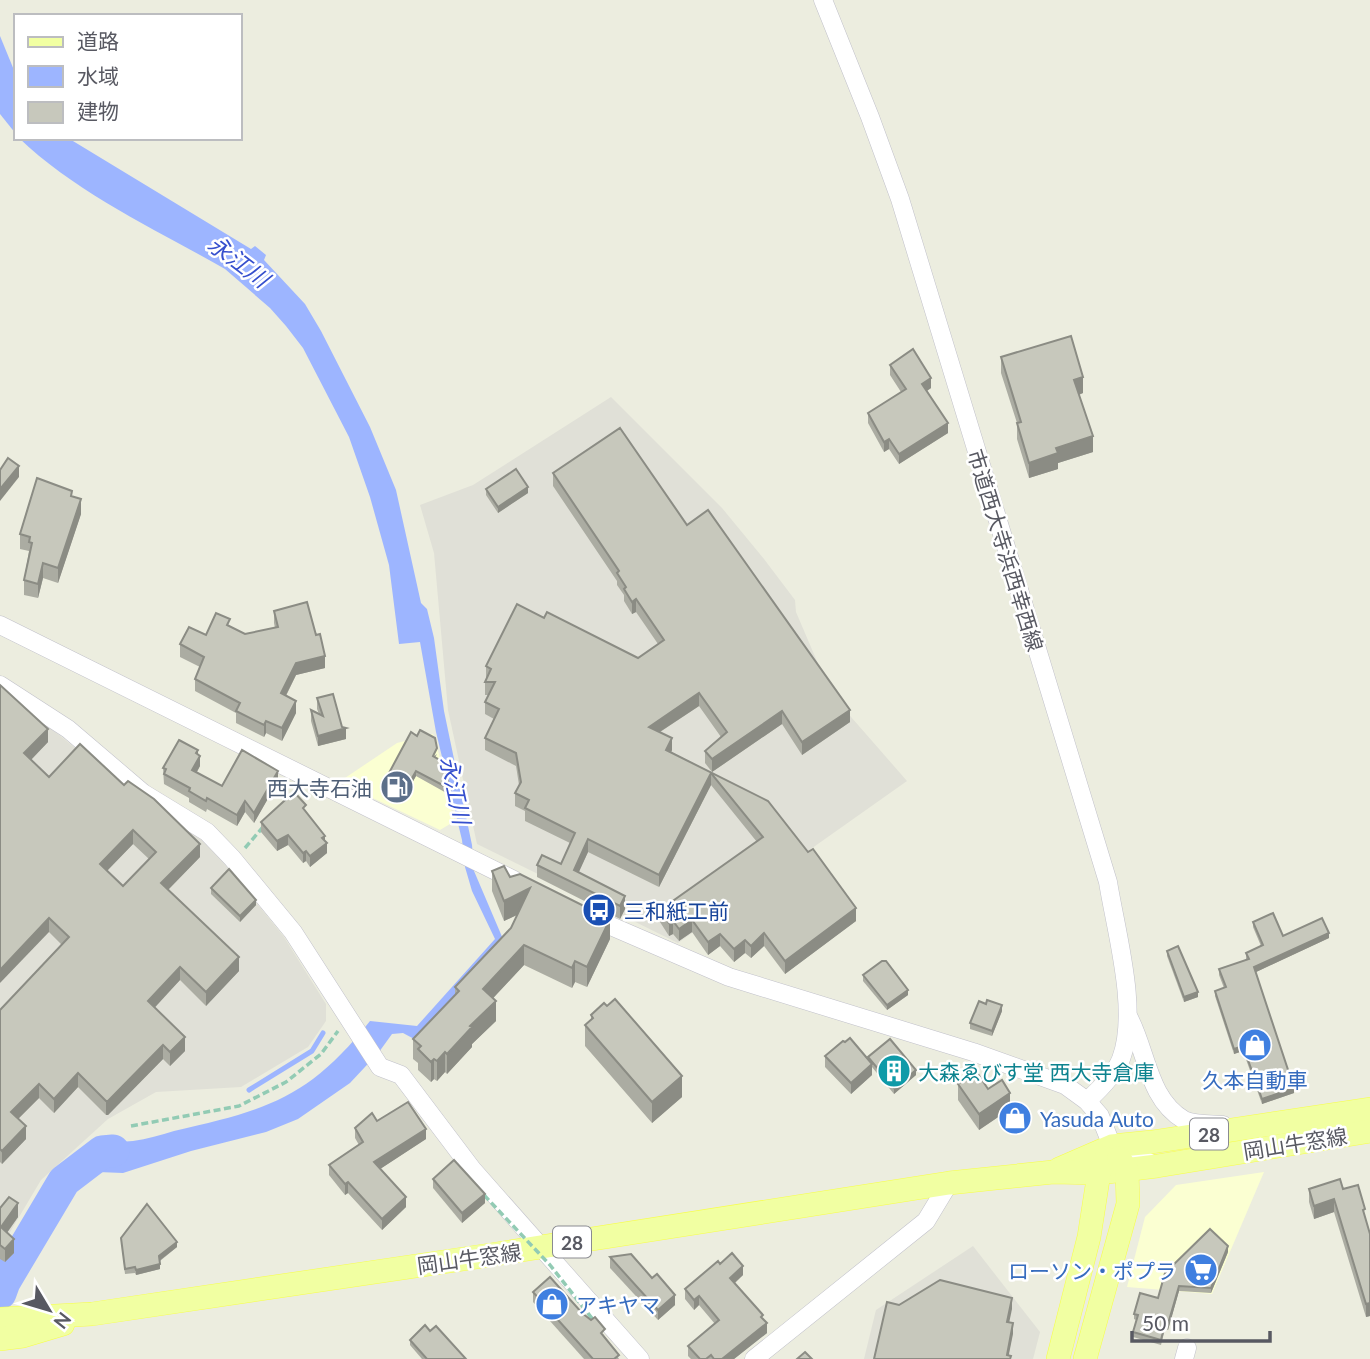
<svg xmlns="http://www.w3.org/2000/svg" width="1370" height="1359" font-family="Lato,'Noto Sans JP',sans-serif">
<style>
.commercial{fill:#fbffd2}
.industrial{fill:#e0e0d7}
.water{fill:#9db5ff}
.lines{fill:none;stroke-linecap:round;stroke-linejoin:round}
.stream{stroke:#9db5ff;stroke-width:5}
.river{stroke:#9db5ff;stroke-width:33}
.minor-casing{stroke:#c1c1ca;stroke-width:19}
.major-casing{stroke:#f8ff46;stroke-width:24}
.path{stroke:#92cbb4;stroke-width:3.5;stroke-dasharray:7 3.5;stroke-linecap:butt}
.minor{stroke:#fff;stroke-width:18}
.major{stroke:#f1ffa2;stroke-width:23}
.path-bridge{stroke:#92cbb4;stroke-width:3.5;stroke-dasharray:7 3.5;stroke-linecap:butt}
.wall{fill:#abaca2;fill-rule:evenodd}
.shaded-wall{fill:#8b8c84}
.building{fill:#c7c8bc;stroke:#8b8c84;stroke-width:2;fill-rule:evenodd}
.labels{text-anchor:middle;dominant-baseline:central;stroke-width:5;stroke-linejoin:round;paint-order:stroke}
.shield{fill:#fff;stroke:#8a8b91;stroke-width:2}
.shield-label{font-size:19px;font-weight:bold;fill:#585962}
.street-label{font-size:21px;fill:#585962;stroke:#fff}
.service-label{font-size:21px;fill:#4e5e75;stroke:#fff;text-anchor:end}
.transit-label{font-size:21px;fill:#164399;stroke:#fff;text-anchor:start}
.culture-label{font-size:21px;fill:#0d838f;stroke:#fff;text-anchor:start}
.shop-label{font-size:21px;fill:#366cbe;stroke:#fff;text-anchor:start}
.water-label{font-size:23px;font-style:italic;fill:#354fcd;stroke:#fff}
</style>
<rect width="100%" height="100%" fill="#eceddf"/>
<g class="commercial">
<polygon points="433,734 443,768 445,792 455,821 440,830 339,782 397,743"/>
<polygon points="1264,1172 1212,1294 1127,1287 1145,1217 1176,1185"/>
</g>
<g class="industrial">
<polygon points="611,397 722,508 764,559 795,600 796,612 831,694 907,781 678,943 477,844 448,710 434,553 420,505 473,485"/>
<polygon points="0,694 53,730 124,788 206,841 284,937 326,1004 326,1021 308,1047 241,1087 156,1092 108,1119 41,1180 0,1249"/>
<polygon points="973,1246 1040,1332 1033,1359 864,1359 876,1310"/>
</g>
<g class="water">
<polygon points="0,36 16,75 16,134 0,114"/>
<path d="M19 138H68L251 249 255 246 266 255 264 260 305 304 321 331 370 427 396 490 421 603 427 609 434 638 444 711 472 845 474 871 503 939V945L416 1040 403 1033 392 1034 379 1052 350 1083 298 1119 266 1132 191 1151 123 1173 73 1171C83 1163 94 1152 106 1145 113 1141 124 1142 133 1141 147 1139 161 1135 174 1131 267 1110 309 1098 370 1021L417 1026 495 939 472 891 465 867 462 840 436 732 420 642 399 644 389 565 370 497 349 437 303 348 286 326 270 308 225 269C157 230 76 193 19 138Z"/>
</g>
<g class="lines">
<polyline class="stream" points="249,1090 312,1051 323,1033"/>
<polyline class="river" points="0,1293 4,1282 64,1181 102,1152 113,1151"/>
<defs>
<g id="minor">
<path d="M823 0 870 117 900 199 1108 882C1116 932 1139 1011 1121 1059 1115 1074 1099 1090 1087 1101"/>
<polyline points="0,625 514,880"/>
<polyline points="0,685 68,729 143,793 207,832 232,858 293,932 380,1067 401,1075 472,1169 640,1359"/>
<polyline points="590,917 729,977 973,1052 1065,1085 1087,1101 1100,1116 1112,1146 1157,1166"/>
<path d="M1129 1018C1147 1052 1148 1099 1184 1120 1194 1125 1212 1124 1223 1125"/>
<polyline points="754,1359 926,1221 949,1183"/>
<polyline points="1184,1359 1187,1348"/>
</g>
<g id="major">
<polyline points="1059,1169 1112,1146 1152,1142 1370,1109"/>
<polyline points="0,1319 92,1314 490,1255 949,1183 1053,1172 1099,1173 1157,1166 1370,1131"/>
<polyline points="0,1339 23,1336 63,1324"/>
<polyline points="1058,1359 1089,1237 1099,1173 1106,1158"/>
<polyline points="1085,1359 1128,1204 1127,1170 1119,1158"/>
</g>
</defs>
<use href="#minor" class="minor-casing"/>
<use href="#major" class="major-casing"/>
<g class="path">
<polyline points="245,848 263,827"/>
<polyline points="131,1126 239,1106 286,1082 321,1054 338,1031"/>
</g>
<use href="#minor" class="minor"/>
<use href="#major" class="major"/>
<polyline class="path-bridge" points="484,1195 550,1265 594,1321"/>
</g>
<g class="wall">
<polygon points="1001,357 1083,393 1079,395 1093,452 1058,463 1058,469 1029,478 1017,439 1017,423 1001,373"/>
<polygon points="890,365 931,388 927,391 948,433 899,464 889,449 884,452 868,423 868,413 901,392 890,375"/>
<polygon points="553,473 687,525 850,722 802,755 782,724 712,772 705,763 705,751 721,737 699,706 660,732 672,750 671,752 768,801 856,921 785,974 764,946 751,958 745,953 734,962 720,946 708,955 692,932 679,941 673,934 669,936 660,922 660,910 757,842 711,785 659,887 588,852 578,873 625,909 620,919 537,877 537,865 561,864 570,843 525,821 525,811 515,806 515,793 519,785 516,766 485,750 485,738 494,719 485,714 485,702 489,695 485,695 485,682 486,679 486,666 544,618 638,658 658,644 636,612 632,614 624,601 624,595 617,585 617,581 553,486"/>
<polygon points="486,489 528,493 498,513 486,495"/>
<polygon points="72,497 81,514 58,583 43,578 38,598 24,595 24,580 29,551 20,549 20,534"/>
<polygon points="274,611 325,668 296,675 286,696 296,713 282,741 266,733 264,737 236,723 236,713 195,691 195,679 200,667 180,657 180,644 230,627 245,634 275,628 274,623"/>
<path d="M0 685 48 742 31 760 49 777 200 857 168 890 239 971 206 1006 180 980 154 1007 185 1051 170 1066 163 1059 108 1115H106L78 1087 54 1113 39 1098 18 1119 26 1139 2 1164 0 1162V1010L62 945 49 932ZM133 844 149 859 123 886 107 871Z"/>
<polygon points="317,698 346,739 318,746 311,721 311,710 319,714 317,709"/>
<polygon points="198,754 200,766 197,772 222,786 278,781 254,823 245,812 237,826 207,809 206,812 189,802 189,798 164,784 163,768"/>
<polygon points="437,754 435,758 450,789 450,795 416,776 401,802 382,792 382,786"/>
<polygon points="306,812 325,841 327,853 310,867 306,861 303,863 288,845 277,851 261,832 261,822"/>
<polygon points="492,871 510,877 610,939 587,987 575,982 572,988 524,965 493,998 496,1021 472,1044 472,1047 447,1074 445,1072 437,1081 434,1079 431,1082 418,1070 418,1063 413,1059 413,1039 455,996 455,987 511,928 518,914 504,921 492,891"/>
<polygon points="211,888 256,905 240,922 211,894"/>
<polygon points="1253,922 1283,936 1329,938 1256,972 1294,1093 1262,1104 1243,1051 1234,1054 1215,996 1215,991 1224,988 1219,975 1219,969 1246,960 1246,953 1261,946 1253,927"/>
<polygon points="1167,951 1198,997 1184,1002 1167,956"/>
<polygon points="863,975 908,995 887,1010 863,981"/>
<polygon points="1002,1011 992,1036 970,1029 970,1023"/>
<polygon points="591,1015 682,1097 652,1123 585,1046 585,1025 591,1020"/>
<polygon points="825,1056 868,1060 868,1057 916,1075 894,1094 872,1067 872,1075 851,1094 825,1067"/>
<polygon points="958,1084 988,1089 1010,1109 979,1130 958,1100"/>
<polygon points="377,1121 426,1139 380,1169 406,1207 382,1230 348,1193 345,1195 329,1175 329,1165 359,1145 355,1138 355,1128"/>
<polygon points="433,1179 485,1203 462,1223 433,1188"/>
<polygon points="1309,1189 1343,1189 1365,1216 1370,1234 1370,1316 1366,1317 1334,1212 1314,1219 1309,1202"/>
<polygon points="0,1208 18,1217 7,1233 14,1253 5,1262 0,1259"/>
<polygon points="121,1238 177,1247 160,1261 160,1269 136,1275 135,1273 125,1274"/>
<polygon points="1228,1252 1211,1293 1179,1291 1168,1330 1165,1329 1161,1345 1133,1337 1133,1332 1136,1320 1134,1319 1134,1314"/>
<polygon points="610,1257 652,1278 675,1305 658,1320 610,1268"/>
<polygon points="720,1264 743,1275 735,1283 763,1319 767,1333 734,1359 691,1359 688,1356 688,1346 715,1324 699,1305 694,1310 685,1299 685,1289"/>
<polygon points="533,1292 582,1313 605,1337 619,1359 584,1359 533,1302"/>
<polygon points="430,1331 466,1359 422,1359 410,1345 410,1340"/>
</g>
<g class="shaded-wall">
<polygon points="1083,377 1083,393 1074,396 1074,380"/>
<polygon points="931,378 931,388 922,394 922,384"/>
<polygon points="948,423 948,433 899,464 899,454"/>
<polygon points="1093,436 1093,452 1058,463 1058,469 1029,478 1029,463 1056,448"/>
<polygon points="889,439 889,449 884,452 884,442"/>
<polygon points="19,466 19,477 0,501 0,489"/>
<polygon points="528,487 528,493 498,513 498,507"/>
<polygon points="81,499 81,514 58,583 58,568"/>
<polygon points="43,563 43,578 38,598 38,584"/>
<polygon points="636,599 636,612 632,614 632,602"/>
<polygon points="325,656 325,668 296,675 281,705 281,693 296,663"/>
<polygon points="699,693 699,706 649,739 649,727"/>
<polygon points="296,701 296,713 282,741 282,728"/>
<polygon points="850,710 850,722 802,755 802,742"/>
<polygon points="782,711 782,724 712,772 712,759"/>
<polygon points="266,721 266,733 264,737 264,725"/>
<polygon points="346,728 346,739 318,746 318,736"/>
<polygon points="48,729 48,742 24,767 24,753"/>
<polygon points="672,738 672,750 666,763 666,750"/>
<polygon points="198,750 198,760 200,756 200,766 192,780 192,770 196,753"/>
<polygon points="278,771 278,781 254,823 254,813"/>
<polygon points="416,771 416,776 401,802 401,797"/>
<polygon points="711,773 711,785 659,887 659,875"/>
<polygon points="245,801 245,812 237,826 237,815"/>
<polygon points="133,830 133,844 100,878 100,864"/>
<polygon points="288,835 288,845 277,851 277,841"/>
<polygon points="325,836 325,845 327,843 327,853 310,867 310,856"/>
<polygon points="588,839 588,852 574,883 574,870"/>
<polygon points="200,844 200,857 161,897 161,883"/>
<polygon points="306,851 306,861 303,863 303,853"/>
<polygon points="530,888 530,909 504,921 504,901"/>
<polygon points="625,896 625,909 620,919 620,906"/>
<polygon points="256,900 256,905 240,922 240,916"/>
<polygon points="856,908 856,921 785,974 785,961"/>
<polygon points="49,918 49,932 0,983 0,970"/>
<polygon points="610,919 610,939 587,987 587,967"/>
<polygon points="692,920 692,932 679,941 679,929"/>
<polygon points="673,921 673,934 669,936 669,923"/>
<polygon points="764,933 764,946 751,958 751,946"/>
<polygon points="1329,933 1329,938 1254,973 1254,967"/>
<polygon points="720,934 720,946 708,955 708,942"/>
<polygon points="745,940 745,953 734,962 734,949"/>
<polygon points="524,945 524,965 483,1009 483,989"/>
<polygon points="239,957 239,971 206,1006 206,992"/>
<polygon points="575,961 575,982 572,988 572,968"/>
<polygon points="180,967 180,980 148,1015 148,1001"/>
<polygon points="908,990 908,995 887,1010 887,1005"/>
<polygon points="1198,992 1198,997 1184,1002 1184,997"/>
<polygon points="496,1001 496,1021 472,1044 472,1047 447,1074 447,1054 470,1026"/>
<polygon points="1002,1005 1002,1011 992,1036 992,1031"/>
<polygon points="185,1037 185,1051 170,1066 170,1052"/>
<polygon points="163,1045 163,1059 108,1115 106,1115 106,1101"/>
<polygon points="1243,1046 1243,1051 1234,1054 1234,1049"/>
<polygon points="445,1052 445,1072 437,1081 437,1061"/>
<polygon points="434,1059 434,1079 431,1082 431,1062"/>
<polygon points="872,1064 872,1075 851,1094 851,1083"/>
<polygon points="916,1070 916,1075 894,1094 894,1088"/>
<polygon points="78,1073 78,1087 54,1113 54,1099"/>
<polygon points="682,1076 682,1097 652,1123 652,1102"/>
<polygon points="39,1084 39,1098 11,1126 11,1112"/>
<polygon points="1294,1088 1294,1093 1262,1104 1262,1099"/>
<polygon points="1010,1093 1010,1109 979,1130 979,1114"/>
<polygon points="26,1126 26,1139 2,1164 2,1151"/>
<polygon points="426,1129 426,1139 374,1173 374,1162"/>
<polygon points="348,1182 348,1193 345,1195 345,1184"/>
<polygon points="485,1194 485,1203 462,1223 462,1213"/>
<polygon points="406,1197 406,1207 382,1230 382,1219"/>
<polygon points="1334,1199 1334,1212 1314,1219 1314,1206"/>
<polygon points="18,1203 18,1217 1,1241 1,1227"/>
<polygon points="14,1239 14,1253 5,1262 5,1249"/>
<polygon points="177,1242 177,1247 159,1261 159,1256"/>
<polygon points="1228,1246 1228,1252 1211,1293 1211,1288"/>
<polygon points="160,1264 160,1269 136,1275 136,1270"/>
<polygon points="743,1266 743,1275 730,1287 730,1278"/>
<polygon points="1179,1286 1179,1291 1168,1330 1168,1324"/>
<polygon points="675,1295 675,1305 658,1320 658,1310"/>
<polygon points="699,1296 699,1305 694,1310 694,1300"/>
<polygon points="1012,1298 1012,1309 1007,1333 1007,1322"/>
<polygon points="1370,1303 1370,1316 1366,1317 1366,1304"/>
<polygon points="767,1323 767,1333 734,1359 722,1359"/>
<polygon points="1013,1323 1013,1334 1008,1359 1007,1355"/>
</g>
<g class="building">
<polygon points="1071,336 1083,377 1074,380 1093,436 1056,448 1058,453 1029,463 1017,423 1021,422 1001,357"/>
<polygon points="913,349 931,378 922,384 948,423 899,454 889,439 884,442 868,413 906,389 890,365"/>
<polygon points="620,428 687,525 708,510 850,710 802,742 782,711 712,759 705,751 727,732 699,693 649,727 672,738 666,750 768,801 808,852 813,849 856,908 785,961 764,933 751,946 745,940 734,949 720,934 708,942 692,920 679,929 673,921 669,923 660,910 763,837 711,773 659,875 588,839 574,870 625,896 620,906 537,865 542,855 561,864 575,833 525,808 529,800 515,793 521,782 516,753 485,738 499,709 485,702 495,682 485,682 491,669 486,666 517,604 544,618 547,612 638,658 664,640 636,599 632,602 624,589 626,587 617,573 619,571 553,473"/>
<polygon points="8,458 19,466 0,489 0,470"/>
<polygon points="516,469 528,487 498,507 486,489"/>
<polygon points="37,478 72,491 71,496 81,499 58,568 43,563 38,584 24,580 32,543 29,542 30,537 20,534"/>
<polygon points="307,602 316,635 320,634 325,656 296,663 281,693 296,701 282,728 266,721 264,725 236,711 240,703 195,679 204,657 180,644 189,627 206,635 216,613 230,619 227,625 245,634 278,627 274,611"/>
<path d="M0 685 48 729 24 753 49 777 80 744 124 785 128 781 154 799 200 844 161 883 239 957 206 992 180 967 148 1001 185 1037 170 1052 163 1045 108 1101H106L78 1073 54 1099 39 1084 11 1112 26 1126 2 1151 0 1149V1010L69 937 49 918 0 970ZM133 830 156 852 123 886 100 864Z"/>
<polygon points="333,694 342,727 346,728 318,736 311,710 323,716 317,698"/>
<polygon points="420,730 435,738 437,748 433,756 443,762 450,789 416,771 401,797 382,786 411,732 417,736"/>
<polygon points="179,740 198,750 196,753 200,756 192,770 222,786 242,750 278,771 254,813 245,801 237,815 207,798 206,801 189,791 190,788 164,774 166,769 163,768"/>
<polygon points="294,792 306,805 303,808 325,836 322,838 327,843 310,856 306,851 303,853 288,835 277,841 261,822"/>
<polygon points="504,866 510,877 520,874 610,919 587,967 575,961 572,968 524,945 483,989 496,1001 470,1026 472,1027 447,1054 445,1052 437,1061 434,1059 431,1062 418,1049 421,1046 413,1039 459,991 455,987 511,928 530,888 504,901 492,871"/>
<polygon points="229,869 256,900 240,916 211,888"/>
<polygon points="1273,913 1283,936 1322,918 1329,933 1254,967 1294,1088 1262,1099 1243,1046 1234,1049 1215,991 1226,987 1219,969 1249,959 1246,953 1263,945 1253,922"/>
<polygon points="1178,946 1198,992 1184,997 1167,951"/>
<polygon points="882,961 886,961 908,990 887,1005 863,975"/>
<polygon points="615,999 682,1076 652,1102 585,1025 593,1018 591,1015 604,1003 607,1006"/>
<polygon points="987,1000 1002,1005 992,1031 970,1023 979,1001 986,1004"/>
<polygon points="850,1038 872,1064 851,1083 825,1056 843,1041 845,1042"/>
<polygon points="890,1039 916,1070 894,1088 868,1057"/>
<polygon points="976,1071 988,1089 1002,1080 1010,1093 979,1114 958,1084"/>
<polygon points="408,1102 426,1129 374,1162 406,1197 382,1219 348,1182 345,1184 329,1165 363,1142 355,1128 372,1113 377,1121"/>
<polygon points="454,1160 485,1194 462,1213 433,1179"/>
<polygon points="1340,1179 1343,1189 1358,1185 1365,1209 1363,1210 1370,1234 1370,1303 1366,1304 1334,1199 1314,1206 1309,1189"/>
<polygon points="9,1197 18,1203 1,1227 14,1239 5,1249 0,1245 0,1208"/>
<polygon points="147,1204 177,1242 159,1256 160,1264 136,1270 135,1267 125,1269 121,1238"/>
<polygon points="1210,1229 1228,1246 1211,1288 1179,1286 1168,1324 1165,1324 1161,1340 1133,1332 1138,1315 1134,1314 1140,1293 1158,1298 1165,1273"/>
<polygon points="732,1253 743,1266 730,1278 763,1315 761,1317 767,1323 722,1359 714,1359 711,1355 706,1359 700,1359 688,1346 719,1320 699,1296 694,1300 685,1289 718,1261 720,1264"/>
<polygon points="631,1254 652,1278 657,1274 675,1295 658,1310 610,1257"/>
<polygon points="550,1277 582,1313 591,1320 595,1317 605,1329 601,1333 619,1355 614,1359 593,1359 533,1292"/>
<polygon points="940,1280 1012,1298 1007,1322 1013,1323 1007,1355 1011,1356 1010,1359 874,1359 887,1302 899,1305"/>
<polygon points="425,1325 430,1331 436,1326 466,1359 427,1359 410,1340"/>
<polygon points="805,1352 812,1359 797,1359"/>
</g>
<defs>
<symbol id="fuel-disc" viewBox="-11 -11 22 22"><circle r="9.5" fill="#5c6f8a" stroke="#fff"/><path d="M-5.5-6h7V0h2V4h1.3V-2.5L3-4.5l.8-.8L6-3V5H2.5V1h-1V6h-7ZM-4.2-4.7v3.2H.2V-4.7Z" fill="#fff"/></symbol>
<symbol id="bus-disc" viewBox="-11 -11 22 22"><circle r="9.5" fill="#1a4fb4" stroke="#fff"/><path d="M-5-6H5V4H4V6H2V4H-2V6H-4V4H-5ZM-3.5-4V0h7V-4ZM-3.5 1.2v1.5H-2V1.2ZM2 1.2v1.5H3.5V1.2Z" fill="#fff"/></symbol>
<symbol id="shop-disc" viewBox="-11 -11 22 22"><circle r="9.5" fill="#3f7fe0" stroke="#fff"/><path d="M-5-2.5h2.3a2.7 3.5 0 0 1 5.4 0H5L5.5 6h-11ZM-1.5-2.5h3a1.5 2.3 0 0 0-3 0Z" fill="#fff"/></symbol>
<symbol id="building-disc" viewBox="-11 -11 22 22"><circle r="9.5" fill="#0f9aa8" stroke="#fff"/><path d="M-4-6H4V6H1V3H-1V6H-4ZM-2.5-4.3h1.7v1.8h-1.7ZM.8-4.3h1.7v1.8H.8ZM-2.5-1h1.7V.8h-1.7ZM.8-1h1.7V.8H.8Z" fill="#fff"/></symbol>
<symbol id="supermarket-disc" viewBox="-11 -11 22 22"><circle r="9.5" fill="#3f7fe0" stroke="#fff"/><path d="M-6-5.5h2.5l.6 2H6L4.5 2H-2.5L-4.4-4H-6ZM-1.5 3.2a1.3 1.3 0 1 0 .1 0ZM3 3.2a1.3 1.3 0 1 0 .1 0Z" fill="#fff"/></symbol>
</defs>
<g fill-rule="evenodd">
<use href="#fuel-disc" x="378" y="768" width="38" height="38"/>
<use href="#bus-disc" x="580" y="891" width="38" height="38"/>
<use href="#shop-disc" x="1236" y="1026" width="38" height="38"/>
<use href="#building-disc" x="875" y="1052" width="38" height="38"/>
<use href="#shop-disc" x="996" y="1099" width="38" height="38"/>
<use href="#supermarket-disc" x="1182" y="1251" width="38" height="38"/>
<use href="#shop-disc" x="533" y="1285" width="38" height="38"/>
</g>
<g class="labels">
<g class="shield">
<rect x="1190" y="1118.5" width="38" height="31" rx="5"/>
<rect x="553" y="1226.5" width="38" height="31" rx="5"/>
</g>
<g class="shield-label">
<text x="1209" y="1134">28</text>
<text x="572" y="1242">28</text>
</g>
<g class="street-label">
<text transform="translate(1006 550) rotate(73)">市道西大寺浜西幸西線</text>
<text transform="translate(1295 1143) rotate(-9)">岡山牛窓線</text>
<text transform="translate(469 1258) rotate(-8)">岡山牛窓線</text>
</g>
<g class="service-label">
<text x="372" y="787">西大寺石油</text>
</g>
<g class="transit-label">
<text x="624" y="910">三和紙工前</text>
</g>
<g class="culture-label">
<text x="918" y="1071">大森ゑびす堂 西大寺倉庫</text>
</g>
<g class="shop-label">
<text x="1255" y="1079" text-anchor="middle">久本自動車</text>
<text x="1040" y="1118">Yasuda Auto</text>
<text x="1176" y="1270" text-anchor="end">ローソン・ポプラ</text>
<text x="576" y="1304">アキヤマ</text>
</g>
<g class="water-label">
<text transform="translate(239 261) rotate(37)">永江川</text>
<text transform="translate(456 790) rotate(78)">永江川</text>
</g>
</g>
<rect x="14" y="14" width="228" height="126" fill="#ffffff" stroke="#bcbdc0" stroke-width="2"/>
<rect x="28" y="37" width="35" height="10" fill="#f1ffa2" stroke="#bcbdc0" stroke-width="2"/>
<text x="77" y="49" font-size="21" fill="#585962">道路</text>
<rect x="28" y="66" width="35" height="21" fill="#9db5ff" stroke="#bcbdc0" stroke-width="2"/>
<text x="77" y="84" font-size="21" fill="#585962">水域</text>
<rect x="28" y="102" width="35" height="21" fill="#c7c8bc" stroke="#bcbdc0" stroke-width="2"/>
<text x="77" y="119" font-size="21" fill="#585962">建物</text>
<g transform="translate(49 1310) rotate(128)" stroke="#ffffff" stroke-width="5" paint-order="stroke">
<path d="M0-5L12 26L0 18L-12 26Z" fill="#585962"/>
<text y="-10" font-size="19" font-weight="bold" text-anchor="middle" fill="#585962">N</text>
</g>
<path d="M1132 1331v10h138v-10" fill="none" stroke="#585962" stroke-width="3.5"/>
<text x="1142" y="1331" font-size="21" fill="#585962" stroke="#ffffff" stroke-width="5" paint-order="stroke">50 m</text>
</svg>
